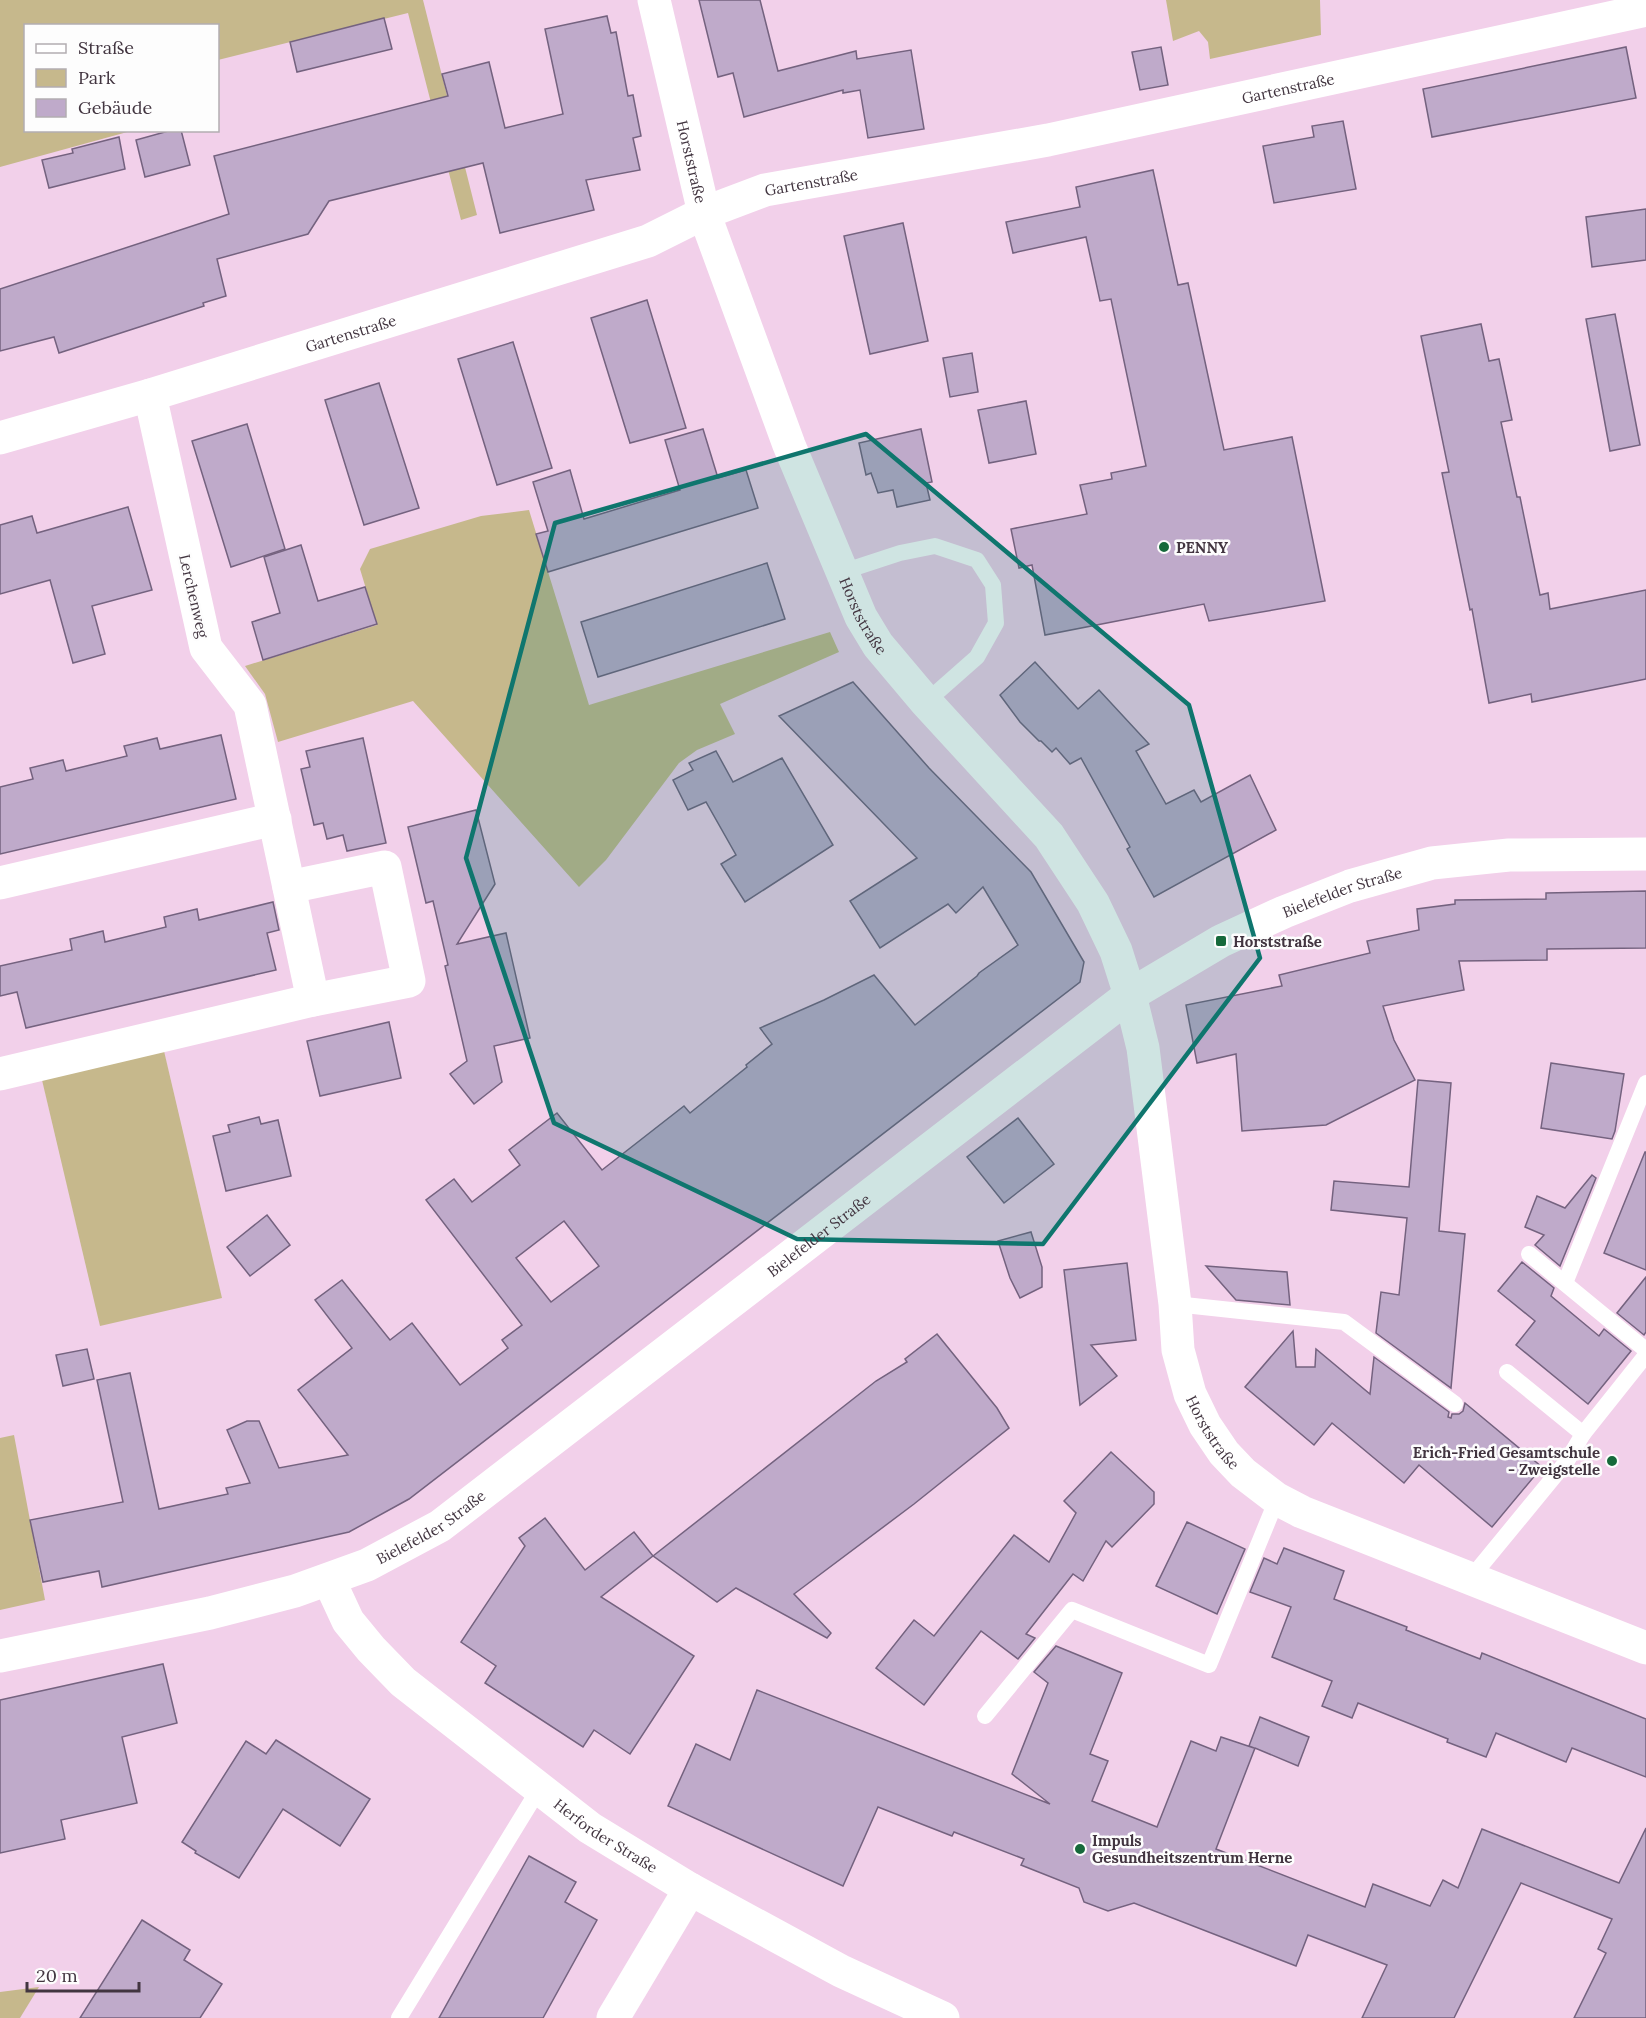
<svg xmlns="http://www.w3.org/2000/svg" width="1646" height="2018" font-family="Lora,serif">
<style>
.green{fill:#c6b88c}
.building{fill:#bfaaca;stroke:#74627f;stroke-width:1.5;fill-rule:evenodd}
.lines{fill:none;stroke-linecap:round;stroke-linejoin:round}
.lane{stroke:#fff;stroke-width:16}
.street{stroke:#fff;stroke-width:33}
.marked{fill:#0f766e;fill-opacity:0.2;stroke:#0f766e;stroke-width:4.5;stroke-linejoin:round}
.poi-dot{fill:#16693b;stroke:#fdfdfd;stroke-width:2}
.labels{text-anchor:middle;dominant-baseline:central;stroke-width:5;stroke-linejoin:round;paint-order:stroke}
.street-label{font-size:15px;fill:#423540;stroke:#fdfdfd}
.poi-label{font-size:15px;font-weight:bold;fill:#423540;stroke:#fdfdfd;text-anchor:start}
</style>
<rect width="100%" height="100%" fill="#f2d0ea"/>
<g class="green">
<polygon points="0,0 423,0 477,215 461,220 408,13 218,60 218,26 26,26 26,130 131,131 0,167"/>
<polygon points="1166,0 1320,0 1321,35 1210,59 1208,42 1199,31 1173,41"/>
<polygon points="529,510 589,705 830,632 839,652 720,704 735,734 697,750 679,763 606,860 579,887 413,701 278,742 265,694 245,666 377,625 360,569 370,549 481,516"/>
<polygon points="164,1051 222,1298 100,1326 42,1080"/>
<polygon points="14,1435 45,1600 0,1610 0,1438"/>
<polygon points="39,1987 20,2018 0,2018 0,1992"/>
</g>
<g class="building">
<polygon points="699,0 760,0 778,71 856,51 857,59 911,50 924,129 868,138 860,90 843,93 843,90 744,117 733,73 718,77"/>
<polygon points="607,16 611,33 616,32 628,96 633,95 641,136 633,138 640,170 586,180 594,210 500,233 483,163 329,201 308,234 217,259 226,296 203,303 204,306 59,353 54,337 0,351 0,289 229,214 214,156 448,96 442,74 489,62 505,128 563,114 545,29"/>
<polygon points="384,18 392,49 297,72 290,42"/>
<polygon points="1161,47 1168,85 1140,90 1132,52"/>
<polygon points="1626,47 1636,98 1432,137 1423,89"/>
<polygon points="1343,121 1356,189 1274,203 1263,146 1314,137 1312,126"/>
<polygon points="172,130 181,130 190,165 145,177 136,140"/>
<polygon points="119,137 125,169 49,188 42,160 73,153 72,149"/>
<polygon points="1153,170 1178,285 1188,283 1224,450 1292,437 1325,601 1209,621 1204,604 1045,635 1032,565 1019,568 1011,529 1087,514 1080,485 1112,479 1111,473 1146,466 1111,299 1100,301 1086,237 1013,253 1006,222 1080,207 1076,187"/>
<polygon points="1646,209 1646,260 1592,267 1586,217"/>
<polygon points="903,223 928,341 870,354 844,236"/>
<polygon points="647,300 686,428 630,443 591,318"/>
<polygon points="1615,314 1640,445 1610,451 1586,319"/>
<polygon points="1481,324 1489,361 1499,359 1512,420 1501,422 1517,497 1520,497 1540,595 1548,593 1550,609 1646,590 1646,679 1532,702 1531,694 1489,703 1472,609 1470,610 1442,473 1449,472 1421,336"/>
<polygon points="513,342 552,468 497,485 458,359"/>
<polygon points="972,353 978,392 950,397 943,358"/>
<polygon points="379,383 419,508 364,525 325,400"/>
<polygon points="1026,401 1036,454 989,463 978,410"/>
<polygon points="247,424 285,549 231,567 192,441"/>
<polygon points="703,429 718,478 746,470 758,508 548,572 536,534 548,531 533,482 570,470 584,519 680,490 665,440"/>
<polygon points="921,429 932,482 926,483 930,500 897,507 893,490 878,493 871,473 866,475 859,443"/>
<polygon points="128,507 152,590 92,606 105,654 73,663 50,580 0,594 0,525 32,516 37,533"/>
<polygon points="301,545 318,601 365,587 377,624 263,660 252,622 280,613 264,557"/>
<polygon points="767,563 785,619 598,677 581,622"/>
<polygon points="1035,662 1078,709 1099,690 1149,744 1136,751 1166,804 1194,790 1201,802 1250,775 1276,830 1154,897 1127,849 1130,847 1081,758 1070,764 1056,748 1052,752 1041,741 1039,741 1020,722 1000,695"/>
<path d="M853 682 929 768 1031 872 1084 962 1080 982 409 1499 349 1532 282 1547 102 1587 99 1571 43 1582 30 1520 123 1502 97 1380 130 1373 159 1509 228 1494 226 1488 250 1483 227 1430 247 1421H259L279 1468 348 1455 298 1390 352 1348 315 1300 342 1280 390 1340 412 1323 460 1385 508 1348 502 1340 522 1325 426 1200 454 1179 472 1202 520 1165 509 1150 557 1113 602 1170 684 1106 690 1113 747 1067 746 1065 772 1044 760 1028 824 1000 874 975 915 1025 977 976 979 973 1018 945 983 887 956 913 948 904 880 948 850 901 917 858 779 716ZM564 1221 599 1266 551 1302 516 1258Z"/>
<polygon points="221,735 236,799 0,854 0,787 33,779 30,768 63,760 66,771 127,756 124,746 141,742 157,738 160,749"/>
<polygon points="363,738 386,843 347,851 343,835 327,839 323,823 314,825 301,769 310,767 306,751"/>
<polygon points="716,751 733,782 782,758 833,845 745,902 721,864 736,855 706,802 688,810 673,780 693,770 689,763"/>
<polygon points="476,810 495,884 457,944 506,933 530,1038 494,1046 502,1082 474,1104 450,1074 467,1061 445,966 448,965 433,901 426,903 408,827"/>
<polygon points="1646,891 1646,948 1547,949 1547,960 1459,961 1464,990 1383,1006 1394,1040 1415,1080 1326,1125 1242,1131 1236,1054 1197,1063 1186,1005 1282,986 1279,975 1370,953 1367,941 1419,930 1417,909 1455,904 1455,900 1546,899 1546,893"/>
<polygon points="273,902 279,930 267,933 276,970 26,1028 17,992 0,996 0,966 72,950 70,939 103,931 105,942 166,927 164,917 197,909 199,920"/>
<polygon points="389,1022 401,1078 320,1096 307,1041"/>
<polygon points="1551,1063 1624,1074 1615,1131 1612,1139 1541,1128"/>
<polygon points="1418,1080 1451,1083 1439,1231 1465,1234 1451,1388 1376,1333 1381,1292 1399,1295 1407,1218 1331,1210 1334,1181 1409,1187"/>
<polygon points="259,1117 261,1124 278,1120 291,1176 226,1191 213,1136 230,1132 228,1125"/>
<polygon points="1018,1118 1054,1164 1004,1203 967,1157"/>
<polygon points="1645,1152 1646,1152 1646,1270 1604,1253"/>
<polygon points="1592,1175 1596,1178 1560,1266 1535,1245 1544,1235 1525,1227 1537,1196 1565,1208"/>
<polygon points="267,1215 290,1245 250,1276 227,1247"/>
<polygon points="1031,1232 1042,1267 1042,1287 1020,1298 1010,1278 998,1241"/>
<polygon points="1522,1262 1554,1288 1551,1296 1599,1336 1604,1329 1631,1351 1588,1404 1516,1345 1535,1321 1498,1291"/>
<polygon points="1127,1263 1136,1340 1091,1345 1117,1376 1080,1405 1064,1270"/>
<polygon points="1206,1266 1287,1272 1290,1305 1236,1300"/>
<polygon points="1646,1277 1646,1332 1644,1335 1617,1313"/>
<polygon points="1293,1331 1296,1367 1315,1367 1316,1349 1370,1394 1374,1357 1449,1412 1448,1417 1451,1418 1452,1414 1459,1414 1463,1411 1465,1403 1542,1467 1492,1527 1419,1465 1404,1483 1332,1423 1314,1445 1245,1387"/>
<polygon points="937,1334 997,1408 1009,1428 914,1504 794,1594 831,1633 827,1638 736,1588 717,1602 653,1556 601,1597 694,1656 630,1754 594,1730 583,1747 485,1683 496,1666 461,1642 525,1546 519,1538 545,1518 585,1570 634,1532 653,1556 876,1381 907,1362 905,1359"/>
<polygon points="87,1349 94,1379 63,1386 56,1355"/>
<polygon points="1111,1452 1154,1492 1154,1504 1112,1547 1106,1541 1083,1581 1073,1574 1026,1634 1035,1638 1018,1659 981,1631 924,1705 876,1668 914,1620 934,1636 1014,1535 1049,1562 1076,1513 1064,1501"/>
<polygon points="1187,1522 1245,1549 1217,1614 1156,1586"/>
<polygon points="1284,1548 1344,1571 1334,1599 1407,1627 1406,1630 1480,1659 1482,1653 1646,1719 1646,1777 1572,1748 1566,1762 1496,1733 1486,1757 1447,1742 1448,1739 1358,1703 1352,1718 1322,1706 1332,1681 1272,1657 1291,1607 1250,1592 1264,1558 1277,1564"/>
<polygon points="1056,1646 1122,1673 1090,1754 1108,1761 1092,1801 1157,1827 1191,1741 1216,1751 1221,1737 1254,1748 1249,1746 1260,1717 1309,1737 1298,1766 1255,1748 1216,1849 1365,1907 1373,1884 1430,1906 1443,1880 1458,1888 1482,1829 1619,1883 1646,1828 1646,2018 1574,2018 1606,1953 1598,1949 1612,1919 1521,1883 1454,2018 1362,2018 1387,1965 1308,1935 1296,1966 1134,1903 1108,1911 1084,1902 1079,1888 1021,1865 1024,1859 954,1832 952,1836 878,1807 843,1886 668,1806 696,1744 730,1760 757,1690 1050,1804 1012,1774 1048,1683 1034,1672"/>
<polygon points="163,1664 177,1723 122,1737 137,1803 61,1820 65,1839 0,1853 0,1700"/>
<polygon points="276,1740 370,1799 340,1846 283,1809 239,1878 195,1853 196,1851 182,1842 246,1741 266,1754"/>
<polygon points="529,1856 576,1882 565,1902 597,1920 543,2018 439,2018"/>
<polygon points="142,1920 190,1950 184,1960 222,1984 200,2018 80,2018"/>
</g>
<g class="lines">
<g class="lane">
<polyline points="842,572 900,553 935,546 977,560 993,585 996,623 977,657 926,702"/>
<polyline points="1529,1254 1646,1350"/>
<polyline points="1565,1283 1646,1083"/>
<polyline points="1175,1304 1344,1322 1455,1404"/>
<polyline points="1507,1372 1583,1434"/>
<polyline points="1470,1579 1567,1461 1583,1434 1646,1355"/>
<polyline points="985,1716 1072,1610 1209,1665 1277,1499"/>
<polyline points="399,2018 539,1789"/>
</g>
<g class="street">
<path id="s1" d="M654 0 704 213 789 445 861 617 878 645 926 702 1049 836 1093 903 1116 951 1130 995 1143 1048 1175 1304 1178 1350 1190 1394 1205 1425 1224 1453 1243 1473 1277 1499 1302 1512 1646 1648"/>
<path id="s2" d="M0 438 150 395 648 241 704 213 765 190 1048 140 1646 10"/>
<polyline points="0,883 275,819"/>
<polyline points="289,887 385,867 409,981 313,1000"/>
<polyline points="0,1074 313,1000 250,705 206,648 150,395"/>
<path id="s3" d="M329 1580 348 1621 371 1649 403 1682 590 1828 690 1889 841 1971 943 2018"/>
<path id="s4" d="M0 1656 210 1613 295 1591 367 1565 440 1526 1130 995 1221 941 1284 912 1350 886 1432 863 1509 855 1646 854"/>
<polyline points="613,2018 690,1889"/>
</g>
</g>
<path class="marked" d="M866 434 1189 705 1260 958 1043 1244 797 1239 554 1123 466 858 555 523Z"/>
<g class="poi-dot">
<circle cx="1164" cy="547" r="6"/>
<rect x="1215" y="935" width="12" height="12" rx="3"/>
<circle cx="1612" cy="1461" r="6"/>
<circle cx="1080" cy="1849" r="6"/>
</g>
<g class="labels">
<g class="street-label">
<text stroke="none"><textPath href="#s2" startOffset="1338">Gartenstraße</textPath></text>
<text stroke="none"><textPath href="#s1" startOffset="166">Horststraße</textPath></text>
<text stroke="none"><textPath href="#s2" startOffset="852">Gartenstraße</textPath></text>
<text stroke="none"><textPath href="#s2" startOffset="366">Gartenstraße</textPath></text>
<text transform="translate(194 596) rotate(77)">Lerchenweg</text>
<text stroke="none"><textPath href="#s1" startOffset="652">Horststraße</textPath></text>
<text stroke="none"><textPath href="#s4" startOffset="1569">Bielefelder Straße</textPath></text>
<text stroke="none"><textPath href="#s4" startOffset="939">Bielefelder Straße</textPath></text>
<text stroke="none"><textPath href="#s1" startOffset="1570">Horststraße</textPath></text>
<text stroke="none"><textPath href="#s4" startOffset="453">Bielefelder Straße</textPath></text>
<text stroke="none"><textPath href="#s3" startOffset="382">Herforder Straße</textPath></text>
</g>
<g class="poi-label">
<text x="1176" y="547">PENNY</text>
<text x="1233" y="941">Horststraße</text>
<text x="1600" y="1452" text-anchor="end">Erich-Fried Gesamtschule<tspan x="1600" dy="17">- Zweigstelle</tspan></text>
<text x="1092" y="1840">Impuls<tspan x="1092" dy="17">Gesundheitszentrum Herne</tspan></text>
</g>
</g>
<rect x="24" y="24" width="195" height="108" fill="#fdfdfd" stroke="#b2adb1" stroke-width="1.5"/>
<rect x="36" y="44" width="30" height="9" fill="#ffffff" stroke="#b2adb1" stroke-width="1.5"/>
<text x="78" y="54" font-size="18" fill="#423540">Straße</text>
<rect x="36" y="69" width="30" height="18" fill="#c6b88c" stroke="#b2adb1" stroke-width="1.5"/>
<text x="78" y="84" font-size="18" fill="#423540">Park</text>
<rect x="36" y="99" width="30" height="18" fill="#bfaaca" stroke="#b2adb1" stroke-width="1.5"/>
<text x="78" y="114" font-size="18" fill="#423540">Gebäude</text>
<path d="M27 1982v9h112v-9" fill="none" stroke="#423540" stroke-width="3"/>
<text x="36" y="1982" font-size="18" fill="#423540" stroke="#fdfdfd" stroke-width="4.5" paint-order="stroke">20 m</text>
</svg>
